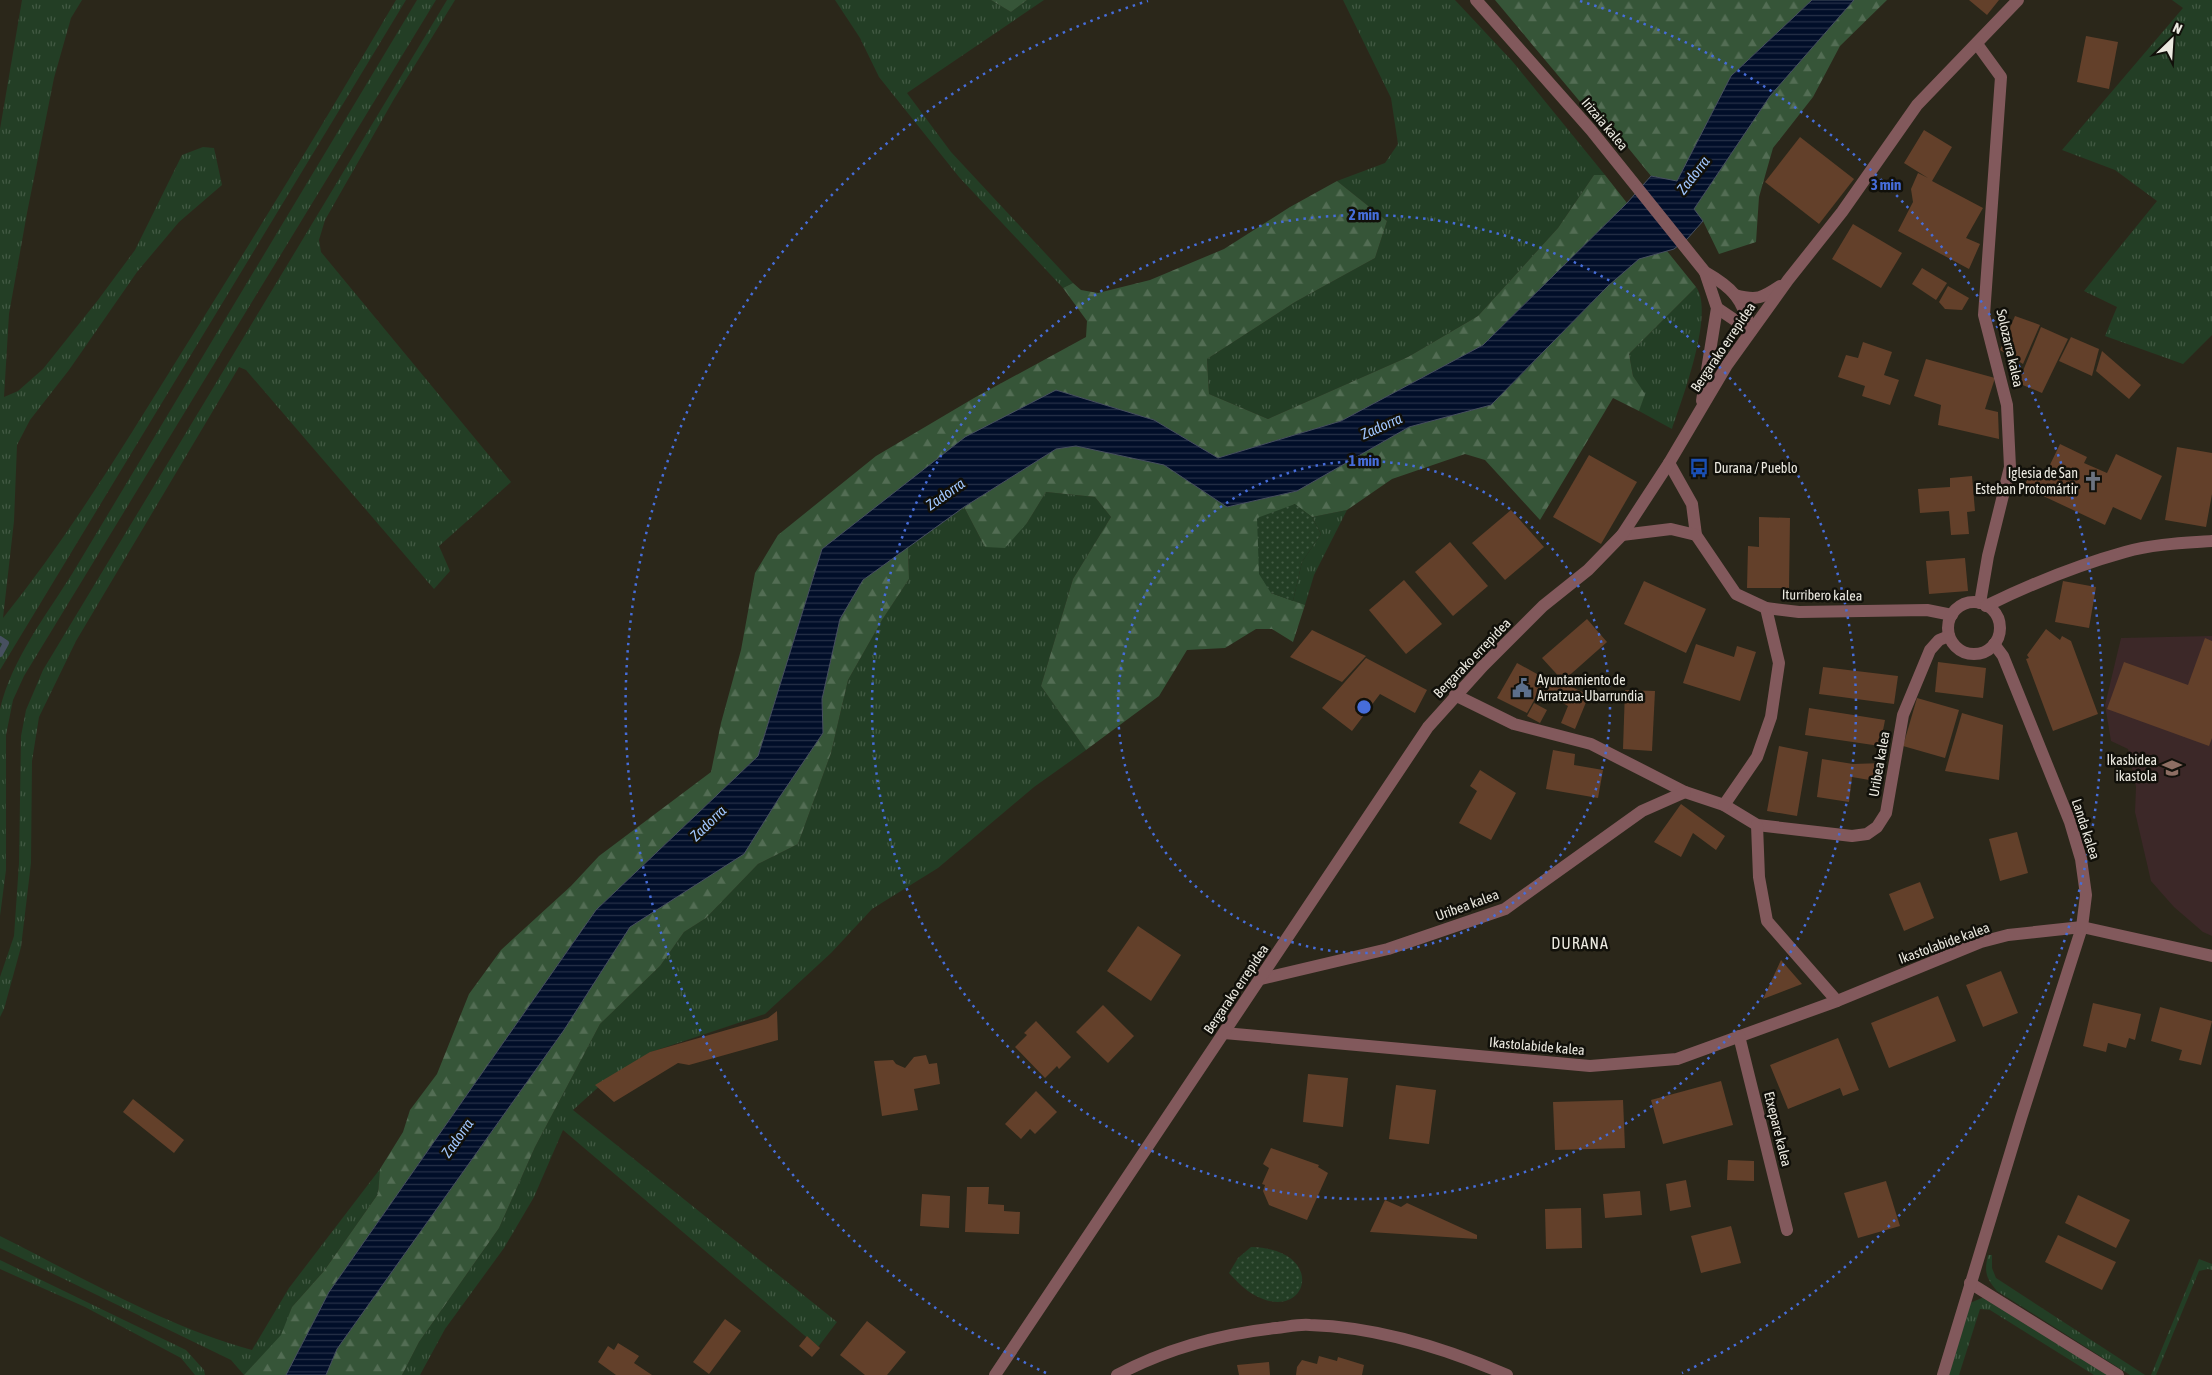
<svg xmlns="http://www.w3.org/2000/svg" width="2212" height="1375" font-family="'Asap Condensed',sans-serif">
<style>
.education{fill:#3c2828}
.grass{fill:url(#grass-tufts)}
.forest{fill:url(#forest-firs)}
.park{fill:url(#park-dots)}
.water{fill:url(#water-rules);stroke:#475060}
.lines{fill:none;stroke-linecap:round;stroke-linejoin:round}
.stream{stroke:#475060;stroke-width:6}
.building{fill:#63402a}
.minor{stroke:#82595c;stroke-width:12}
.tertiary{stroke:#82595c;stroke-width:12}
.ring{fill:none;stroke:#466dda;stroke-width:2.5;stroke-dasharray:2.5 5}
.labels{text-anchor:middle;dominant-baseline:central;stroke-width:5;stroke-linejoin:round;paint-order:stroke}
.street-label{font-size:14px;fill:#ebe9e0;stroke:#11100a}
.poi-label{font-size:14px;fill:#ebe9e0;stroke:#11100a;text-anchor:start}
.water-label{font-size:15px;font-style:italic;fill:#a0c6fe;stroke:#11100a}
.quarter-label{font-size:16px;letter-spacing:1px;fill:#ebe9e0;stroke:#11100a}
.centre{fill:#466dda;stroke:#11100a;stroke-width:2.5}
.ring-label{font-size:15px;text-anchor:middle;font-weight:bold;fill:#466dda;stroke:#11100a;stroke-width:5;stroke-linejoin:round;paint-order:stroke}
</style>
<defs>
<pattern id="grass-tufts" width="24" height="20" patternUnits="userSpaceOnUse" patternTransform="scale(1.25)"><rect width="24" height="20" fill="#233e25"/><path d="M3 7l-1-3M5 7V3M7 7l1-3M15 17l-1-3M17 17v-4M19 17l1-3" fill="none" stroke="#435a44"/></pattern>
<pattern id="forest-firs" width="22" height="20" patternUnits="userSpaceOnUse" patternTransform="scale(1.25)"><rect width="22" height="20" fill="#365538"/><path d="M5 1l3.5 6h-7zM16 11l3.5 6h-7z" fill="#536d54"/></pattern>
<pattern id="park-dots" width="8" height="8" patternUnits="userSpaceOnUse" patternTransform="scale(1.25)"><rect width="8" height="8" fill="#233e25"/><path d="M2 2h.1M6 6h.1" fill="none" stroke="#435a44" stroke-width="1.8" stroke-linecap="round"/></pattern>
<pattern id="water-rules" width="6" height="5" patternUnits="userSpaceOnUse" patternTransform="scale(1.25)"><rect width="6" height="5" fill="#010e29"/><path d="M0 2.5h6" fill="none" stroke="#263148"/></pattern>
</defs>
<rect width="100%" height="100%" fill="#2b271a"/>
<polygon class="education" points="2212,636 2212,936 2203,932 2174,907 2151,881 2135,812 2136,787 2128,749 2111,741 2105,705 2121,638"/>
<g class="grass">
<path d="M22 0H82L71 18 54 78 27 213 9 314 4 397 18 391 43 369 98 300 135 250 182 155 203 147 214 148 222 185 179 222 137 272 69 370 30 420 17 445 14 521 3 618C69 536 124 445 180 355 254 238 326 119 396 0H406L0 670V129Z"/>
<path d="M417 0H436L24 676 13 700 6 735V870L0 916V709C12 659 45 617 72 574Z"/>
<polygon points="447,0 455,0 394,99 325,220 319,240 321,252 511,482 439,546 450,571 434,589 246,370 239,367 76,641 39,717 32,761 31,863 21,947 4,1009 0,1017 0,977 14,936 19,863 21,736 26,710 43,670"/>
<polygon points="835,0 991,0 1011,12 1027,0 1044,0 907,93 951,152 1073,283 1063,288 959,177 879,77 860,38"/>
<polygon points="1343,0 1455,0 1513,62 1605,175 1594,175 1558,228 1478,316 1408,357 1268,419 1209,394 1207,359 1295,302 1375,258 1387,221 1337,181 1385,163 1398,144 1391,98"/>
<polygon points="2172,0 2212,0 2212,335 2183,364 2105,336 2117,307 2084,291 2157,201 2115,170 2062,150 2183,8"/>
<path d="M1696 287C1715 312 1682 400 1672 429L1639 411 1644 394 1633 376 1629 354Z"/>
<polygon points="1046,492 1095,497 1111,517 1073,579 1041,686 1086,750 1034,787 938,868 872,909 831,953 765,1014 651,1052 603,1083 573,1110 837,1322 818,1347 563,1130 534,1197 504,1248 445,1329 420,1375 402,1375 419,1342 499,1228 535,1147 600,1024 660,966 684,932 706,918 758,864 798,844 831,753 848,680 882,620 909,579 908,547 964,507 985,547 1027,523"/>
<polygon points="1347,510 1314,575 1305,605 1293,601 1302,562 1321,534 1312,517"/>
<path d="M380 1169 378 1194 324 1271 292 1307 282 1335 244 1375 231 1360 0 1248V1236C82 1277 164 1326 252 1350L289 1288Z"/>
<path d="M1988 1255H1992V1268L1996 1278 2145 1375H2130L1997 1291C1986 1278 1984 1272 1988 1255Z"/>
<polygon points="2199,1259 2212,1264 2212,1270 2208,1269 2199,1271 2156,1375 2151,1375"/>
<polygon points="0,1260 186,1350 204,1370 205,1375 195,1375 181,1358 85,1307 0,1269"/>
<polygon points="1984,1297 2109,1375 2094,1375 1990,1310 1980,1309 1959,1375 1949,1375 1970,1303"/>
</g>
<g class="forest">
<polygon points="991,0 1027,0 1011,12"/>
<polygon points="1495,0 1812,0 1731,76 1677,181 1651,176 1604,118 1597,122"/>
<polygon points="1854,0 1887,0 1840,46 1813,97 1773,148 1759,197 1756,242 1719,254 1703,221 1694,209 1770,96"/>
<polygon points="1594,175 1605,175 1627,203 1483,345 1341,421 1218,458 1154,420 1056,390 822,549 758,756 596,910 329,1292 286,1375 244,1375 281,1335 292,1307 324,1271 378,1194 380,1169 403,1132 410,1110 437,1074 469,994 501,950 571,886 599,856 711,772 721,723 741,650 755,573 778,535 876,456 974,398 1086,337 1087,321 1063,288 1073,283 1081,290 1098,293 1150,280 1224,249 1290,207 1337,181 1387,221 1375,258 1295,302 1207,359 1209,394 1268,419 1408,357 1478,316 1558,228"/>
<polygon points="1667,251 1696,287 1629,354 1633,376 1645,394 1639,411 1613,398 1540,520 1485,460 1465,454 1392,479 1347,510 1312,517 1294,504 1271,593 1305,605 1293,642 1272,629 1256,629 1225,648 1187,650 1159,696 1086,750 1041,686 1073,579 1111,517 1095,497 1046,492 1027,523 1005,548 985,547 964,507 1056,449 1076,446 1164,465 1227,507 1297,491 1409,427 1491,405 1608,286 1639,258"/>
<polygon points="908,547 909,579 882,620 848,680 831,753 798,844 758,864 706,918 684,932 660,966 600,1024 535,1147 499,1228 419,1342 402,1375 326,1375 337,1349 564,1030 630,927 744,853 779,798 823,733 822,699 840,619 863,580"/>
</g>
<g class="park">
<polygon points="1295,504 1312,517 1321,534 1302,562 1293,601 1271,593 1259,574 1257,518"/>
<path d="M1251 1247C1332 1249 1306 1331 1248 1291 1241 1286 1235 1279 1229 1273L1238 1258Z"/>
</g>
<polygon class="water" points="1812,0 1854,0 1770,96 1694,209 1703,221 1687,239 1674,249 1639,259 1608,286 1491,405 1409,427 1297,491 1227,507 1164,465 1076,446 1056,449 964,507 863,580 840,619 822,699 823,733 779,798 744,854 630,927 564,1030 337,1349 326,1375 286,1375 329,1292 596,910 758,756 822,549 965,437 1056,390 1154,420 1218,458 1341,421 1483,345 1627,203 1651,176 1677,181 1731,76"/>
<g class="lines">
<polyline class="stream" points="0,639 6,643 0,654"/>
</g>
<g class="building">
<polygon points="1969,0 1999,0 1987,15"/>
<polygon points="2086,36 2118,42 2109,89 2077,82"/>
<polygon points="1924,130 1952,147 1932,181 1983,208 1966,238 1980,244 1969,269 1898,231 1913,202 1911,189 1918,173 1928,178 1904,163"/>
<polygon points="1800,137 1854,179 1819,224 1765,182"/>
<polygon points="1853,224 1902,253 1881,288 1832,259"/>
<polygon points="1922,268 1947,283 1936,300 1912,284"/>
<polygon points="1948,286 1969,298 1962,310 1945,309 1939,302"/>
<polygon points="2015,316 2040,325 2023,364 2000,350"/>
<polygon points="2041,327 2068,339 2042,393 2018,383"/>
<polygon points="2071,337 2099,349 2092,376 2059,361"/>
<polygon points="1863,342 1892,352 1884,375 1899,380 1890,405 1862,396 1865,386 1838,377 1846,355 1858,358"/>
<polygon points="2102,351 2141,385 2129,399 2096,371"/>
<polygon points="1926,359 1995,378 1985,409 1998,412 1999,439 1938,425 1941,405 1914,396"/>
<polygon points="2060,444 2087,457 2084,463 2107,473 2116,454 2162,476 2141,520 2113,507 2105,525 2024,487 2033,467 2046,473"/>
<polygon points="2177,447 2212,453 2212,494 2206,527 2165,520"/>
<polygon points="1589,455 1637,482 1601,544 1553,517"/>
<polygon points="1972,476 1975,511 1967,512 1969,534 1951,535 1949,511 1920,513 1918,489 1950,487 1950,478"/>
<polygon points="1511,510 1544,547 1505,580 1472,543"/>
<polygon points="1759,517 1790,518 1789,588 1747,588 1748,546 1759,547"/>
<polygon points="1450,542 1488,586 1453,616 1415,572"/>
<polygon points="1965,558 1968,591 1929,594 1926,561"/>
<polygon points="1404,580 1442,624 1406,654 1369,610"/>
<polygon points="1644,581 1706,609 1686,653 1624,624"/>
<polygon points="2063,581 2096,587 2089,628 2055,622"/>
<polygon points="1587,619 1607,642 1563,681 1542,658"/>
<polygon points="2046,629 2060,640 2062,636 2071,641 2098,714 2053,731 2026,659 2029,658 2027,655"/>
<polygon points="1312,630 1366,656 1342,682 1290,657"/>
<polygon points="2205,638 2212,641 2212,738 2209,746 2107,709 2124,662 2188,685"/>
<polygon points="1696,644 1734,657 1737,646 1756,652 1740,701 1683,683"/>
<polygon points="1366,658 1427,690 1415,713 1380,694 1352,731 1322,708"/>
<polygon points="1938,662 1986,668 1983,698 1935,692"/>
<polygon points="1517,663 1546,679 1527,713 1497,698"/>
<polygon points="1823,667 1898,676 1894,704 1819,694"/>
<polygon points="1550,677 1589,695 1575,729 1561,723 1568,706 1542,691"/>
<polygon points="1625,690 1655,691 1652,751 1623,749"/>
<polygon points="1917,698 1959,710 1945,758 1903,746"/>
<polygon points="1534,703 1547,710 1540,723 1527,716"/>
<polygon points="1809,708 1885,720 1880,746 1805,735"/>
<polygon points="1962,713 2003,725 1999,780 1945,771"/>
<polygon points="1779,746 1808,752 1797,816 1767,811"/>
<polygon points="1553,750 1575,754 1574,765 1603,770 1598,798 1546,789"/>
<polygon points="1822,759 1853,764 1883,763 1881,782 1852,777 1849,802 1817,797"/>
<polygon points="1480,770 1516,793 1491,840 1459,823 1477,791 1470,786"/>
<polygon points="1681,804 1725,836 1716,850 1693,833 1681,857 1654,842"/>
<polygon points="2017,832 2028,873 2000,881 1989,839"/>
<polygon points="1920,882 1934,918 1904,931 1889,894"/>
<polygon points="1138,926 1181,955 1151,1001 1107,971"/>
<polygon points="1781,960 1802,984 1763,999"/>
<polygon points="2001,971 2018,1013 1983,1027 1966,985"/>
<polygon points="1938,996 1956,1041 1889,1068 1871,1023"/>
<polygon points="2093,1003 2141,1014 2135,1040 2129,1038 2126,1048 2108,1043 2106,1052 2083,1046"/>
<polygon points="1103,1005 1134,1036 1108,1063 1076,1032"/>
<polygon points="2160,1007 2212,1021 2201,1065 2179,1060 2182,1050 2151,1041"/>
<polygon points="777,1011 778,1040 689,1065 678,1063 614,1102 595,1085 650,1052 768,1018"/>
<polygon points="1036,1021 1071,1057 1059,1069 1057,1066 1045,1078 1015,1047 1027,1035 1024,1033"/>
<polygon points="1838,1038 1859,1090 1843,1096 1840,1088 1788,1109 1770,1065"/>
<polygon points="926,1055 929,1064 937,1063 940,1084 914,1089 918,1110 882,1116 874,1061 893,1060 896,1064 905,1068 914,1057"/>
<polygon points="1308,1074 1348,1078 1343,1127 1303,1122"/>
<polygon points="1721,1081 1733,1125 1663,1144 1651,1100"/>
<polygon points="1396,1085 1436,1090 1429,1144 1389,1139"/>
<polygon points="1036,1091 1057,1112 1035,1134 1030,1129 1021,1139 1005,1124"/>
<polygon points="133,1099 184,1140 174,1153 123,1112"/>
<polygon points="1623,1100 1625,1148 1555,1150 1553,1102"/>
<polygon points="1271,1148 1319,1165 1318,1167 1328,1173 1307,1220 1269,1205 1263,1191 1265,1185 1262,1184 1269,1168 1263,1164"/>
<polygon points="1728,1160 1754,1161 1754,1181 1727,1180"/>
<polygon points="1686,1180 1691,1207 1670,1211 1666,1184"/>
<polygon points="1886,1181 1900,1226 1858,1238 1844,1193"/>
<polygon points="967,1187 989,1187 988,1204 1004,1205 1004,1211 1020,1212 1019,1234 965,1232"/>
<polygon points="1640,1191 1642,1215 1605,1218 1603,1194"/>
<polygon points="922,1194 950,1196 949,1228 920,1226"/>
<polygon points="2078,1195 2130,1220 2116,1248 2065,1223"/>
<polygon points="1385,1200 1401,1207 1407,1203 1477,1235 1477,1239 1370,1232"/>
<polygon points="1581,1208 1582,1248 1546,1249 1545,1209"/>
<polygon points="1731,1226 1741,1263 1701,1273 1691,1236"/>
<polygon points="2058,1235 2116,1262 2102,1290 2045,1262"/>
<polygon points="725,1319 741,1331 709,1374 693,1362"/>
<polygon points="867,1321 906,1352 887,1375 865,1375 840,1355"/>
<polygon points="807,1336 820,1348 812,1357 799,1346"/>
<polygon points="618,1343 639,1356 634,1363 652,1375 616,1375 598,1362 608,1346 614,1350"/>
<polygon points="1319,1356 1337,1361 1338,1357 1364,1365 1362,1375 1296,1375 1297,1367 1302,1360 1317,1364"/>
<polygon points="1269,1362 1270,1375 1239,1375 1237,1365"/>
</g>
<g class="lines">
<g class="minor">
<polyline points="1977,44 2001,77 1984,315 2007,405 2010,467 1988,556 1980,603"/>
<polyline points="1669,463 1692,504 1696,535 1736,594 1766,608 1799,612 1927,610 1952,615"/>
<polyline points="1622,535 1671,529 1696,535"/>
<circle cx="1974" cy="628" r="26"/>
<path d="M1986 606C2031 584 2078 565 2125 552 2153 544 2183 543 2212 541"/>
<polyline points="1455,695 1514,724 1591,744 1685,792 1724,805 1757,825 1852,836 1867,834 1877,827 1886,813 1903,715 1930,650 1939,640 1949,636"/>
<polyline points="1724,805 1757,757 1771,717 1779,663 1766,608"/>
<polyline points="1757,825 1759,877 1767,921 1837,1001"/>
<polyline points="1261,979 1388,949 1505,909 1642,811 1685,792"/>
<polyline points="1224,1033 1590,1066 1677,1059 1837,1001 1981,942 2008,935 2082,927 2212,956"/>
<polyline points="1739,1036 1787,1230"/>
<polyline points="1970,1283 2118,1375"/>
<path d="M1117 1375C1166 1349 1220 1334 1276 1328 1287 1327 1298 1324 1310 1325 1377 1327 1445 1348 1507 1375"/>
<polyline points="1943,1375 2021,1118 2082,927 2086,895 2081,859 2070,822 2003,656 1994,644"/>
</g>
<g class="tertiary">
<path d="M1476 0 1591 130 1705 272C1733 288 1742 298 1751 331"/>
<path d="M1735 295C1757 301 1762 298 1780 286"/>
<polyline points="1717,308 1751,331"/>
<polyline points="1702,401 1717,308 1705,272"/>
<polyline points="995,1375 1428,727 1483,666 1543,606 1588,570 1622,535 1669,463 1727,365 1788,280 1842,212 1917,105 2018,0"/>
</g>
</g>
<g class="ring">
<circle cx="1364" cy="707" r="246"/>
<circle cx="1364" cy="707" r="492"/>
<path d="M1046 1373A738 738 0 0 1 1148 1M1580 1A738 738 0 0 1 1682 1373"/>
</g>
<defs>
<symbol id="bus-bare" viewBox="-9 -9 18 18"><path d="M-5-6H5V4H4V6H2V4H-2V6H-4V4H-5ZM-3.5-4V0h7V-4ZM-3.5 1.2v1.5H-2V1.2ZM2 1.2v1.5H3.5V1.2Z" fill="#1a4fb4" stroke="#11100a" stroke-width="2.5" paint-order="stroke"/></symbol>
<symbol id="church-bare" viewBox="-9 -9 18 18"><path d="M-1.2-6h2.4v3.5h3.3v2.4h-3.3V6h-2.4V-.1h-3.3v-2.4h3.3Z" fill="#6b7280" stroke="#11100a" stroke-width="2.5" paint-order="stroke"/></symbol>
<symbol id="civic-bare" viewBox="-9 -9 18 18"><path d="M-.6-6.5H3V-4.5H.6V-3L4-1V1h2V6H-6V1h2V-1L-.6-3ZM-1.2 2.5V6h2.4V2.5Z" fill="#5c6f8a" stroke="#11100a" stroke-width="2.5" paint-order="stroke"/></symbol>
<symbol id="school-bare" viewBox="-9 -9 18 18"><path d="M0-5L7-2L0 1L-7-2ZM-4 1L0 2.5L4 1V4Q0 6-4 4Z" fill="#8d6e63" stroke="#11100a" stroke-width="2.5" paint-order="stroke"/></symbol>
</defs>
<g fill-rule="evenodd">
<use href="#bus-bare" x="1685" y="454" width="28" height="28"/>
<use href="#church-bare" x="2079" y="467" width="28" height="28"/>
<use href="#civic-bare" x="1508" y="674" width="28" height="28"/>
<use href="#school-bare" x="2158" y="754" width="28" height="28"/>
</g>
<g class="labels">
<g class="street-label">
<text transform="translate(1605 124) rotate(50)">Irizaia kalea</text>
<text transform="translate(1723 347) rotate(-56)">Bergarako errepidea</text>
<text transform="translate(2010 348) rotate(77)">Solozarra kalea</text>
<text transform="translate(1822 595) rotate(1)">Iturribero kalea</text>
<text transform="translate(1472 658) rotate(-46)">Bergarako errepidea</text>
<text transform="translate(1879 764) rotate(-80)">Uribea kalea</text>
<text transform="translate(2086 829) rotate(72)">Landa kalea</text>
<text transform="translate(1467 905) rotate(-20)">Uribea kalea</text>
<text transform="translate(1944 943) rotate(-20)">Ikastolabide kalea</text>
<text transform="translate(1236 989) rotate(-56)">Bergarako errepidea</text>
<text transform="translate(1537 1046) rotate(5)">Ikastolabide kalea</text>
<text transform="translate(1778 1129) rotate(76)">Etxepare kalea</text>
</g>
<g class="poi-label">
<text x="1714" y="468">Durana / Pueblo</text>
<text x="2078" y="473" text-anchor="end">Iglesia de San<tspan x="2078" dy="16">Esteban Protomártir</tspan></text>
<text x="1537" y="680">Ayuntamiento de<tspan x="1537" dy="16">Arratzua-Ubarrundia</tspan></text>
<text x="2157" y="760" text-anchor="end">Ikasbidea<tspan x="2157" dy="16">ikastola</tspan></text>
</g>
<g class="water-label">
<text transform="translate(1693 175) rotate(-52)">Zadorra</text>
<text transform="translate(1381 426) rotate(-24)">Zadorra</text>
<text transform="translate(945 494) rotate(-35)">Zadorra</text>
<text transform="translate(708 823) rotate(-44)">Zadorra</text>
<text transform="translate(457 1138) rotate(-55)">Zadorra</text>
</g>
<g class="quarter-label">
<text x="1580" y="943">DURANA</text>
</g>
</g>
<circle cx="1364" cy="707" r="8" class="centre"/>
<g class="ring-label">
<text x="1886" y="190">3 min</text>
<text x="1364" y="220">2 min</text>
<text x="1364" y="466">1 min</text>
</g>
<g transform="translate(2172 40) rotate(25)" stroke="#11100a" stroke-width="4" paint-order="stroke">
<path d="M0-4L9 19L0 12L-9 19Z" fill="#ebe9e0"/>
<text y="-8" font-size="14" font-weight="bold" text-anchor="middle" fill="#ebe9e0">N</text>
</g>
</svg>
